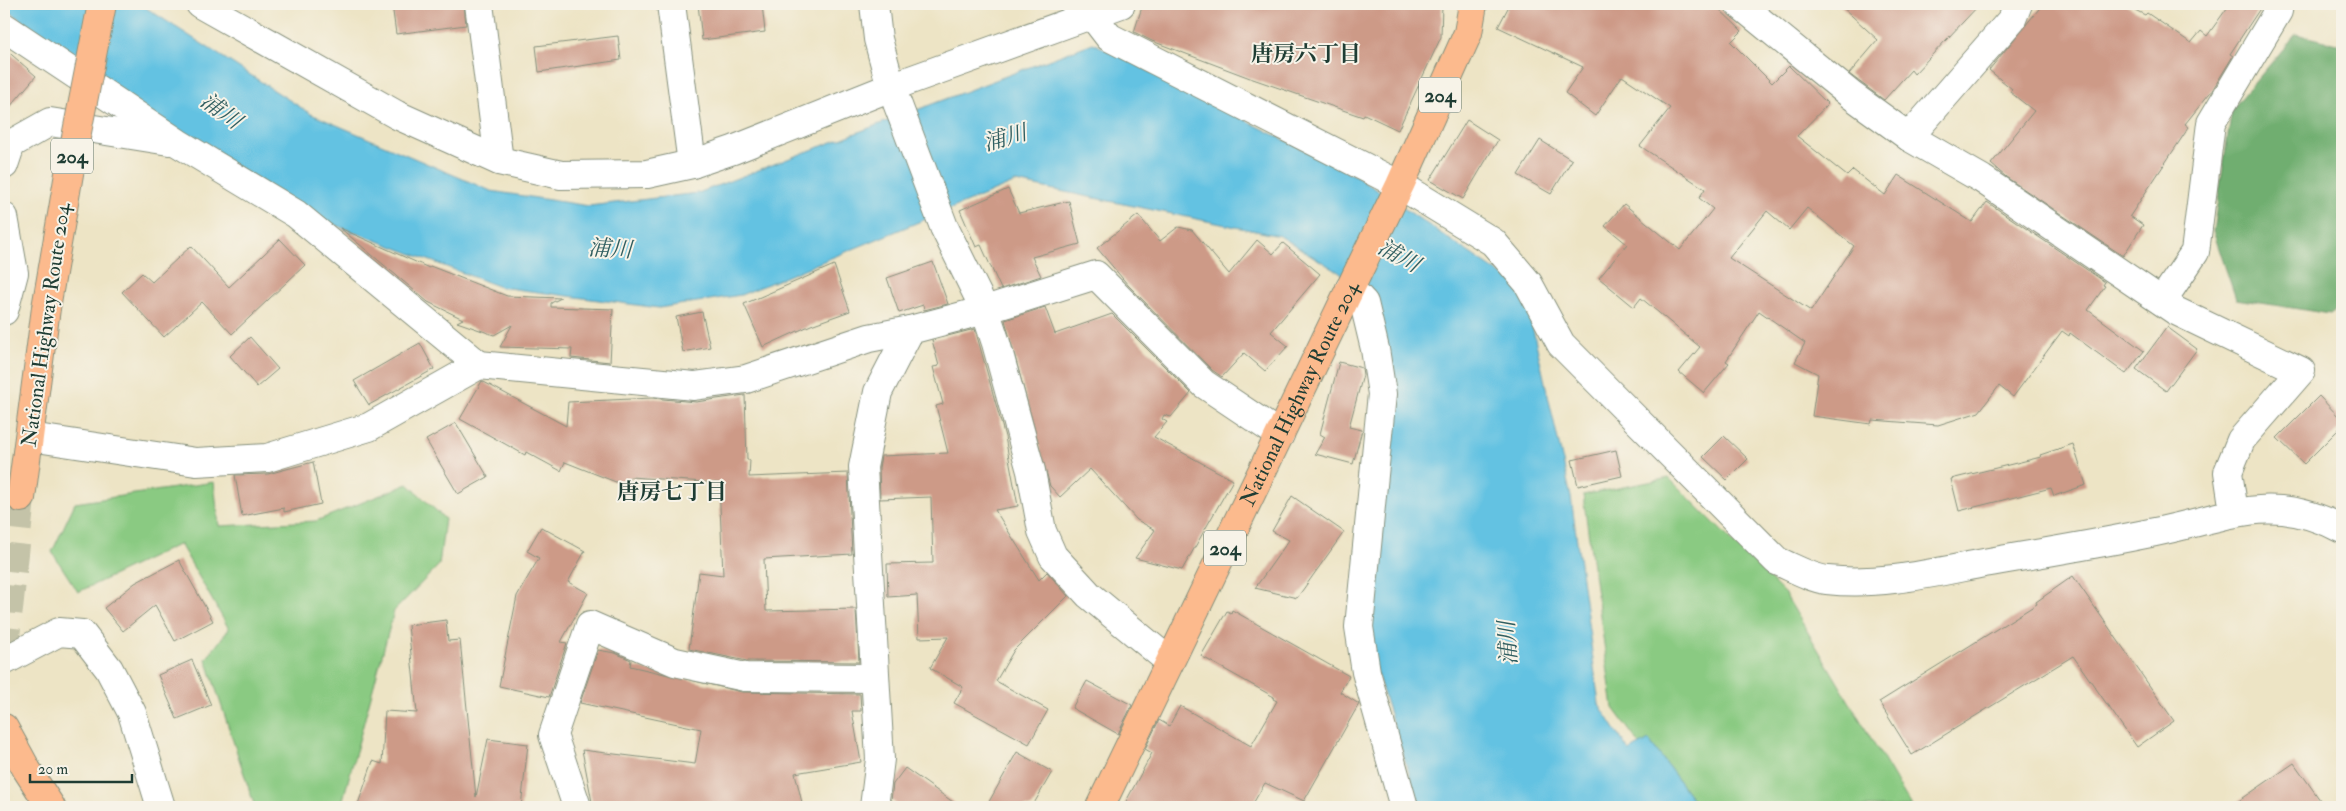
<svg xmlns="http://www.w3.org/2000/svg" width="2346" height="811" font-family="'IM FELL Double Pica','Noto Serif JP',serif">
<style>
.green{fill:#8aca82;stroke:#54845b}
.forest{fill:#6fae70;stroke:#477652}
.water{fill:#63c2e2;stroke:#41808b}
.building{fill:#cd9a87;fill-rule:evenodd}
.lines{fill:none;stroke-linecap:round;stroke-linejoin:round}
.highway-tunnel{stroke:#c4c3a8;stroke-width:28;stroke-dasharray:28 14;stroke-linecap:butt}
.street-casing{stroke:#86907c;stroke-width:30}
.primary-casing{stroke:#86907c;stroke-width:30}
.highway-casing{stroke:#86907c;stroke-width:30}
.street{stroke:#fff;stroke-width:28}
.primary{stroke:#fcba8d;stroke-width:28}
.highway{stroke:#fcba8d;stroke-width:28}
.highway-bridge-casing{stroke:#86907c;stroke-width:30;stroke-linecap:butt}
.highway-bridge{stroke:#fcba8d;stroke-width:28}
.labels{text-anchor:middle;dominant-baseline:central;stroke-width:4;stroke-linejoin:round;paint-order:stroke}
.shield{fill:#f7f3e8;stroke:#60746a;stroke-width:1}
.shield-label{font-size:20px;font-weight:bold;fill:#1f3d34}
.street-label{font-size:21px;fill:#1f3d34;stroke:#f7f3e8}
.neighbourhood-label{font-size:22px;font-weight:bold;fill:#1f3d34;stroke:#f7f3e8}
.water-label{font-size:22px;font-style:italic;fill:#305e60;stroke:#f7f3e8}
</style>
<rect width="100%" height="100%" fill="#f7f3e8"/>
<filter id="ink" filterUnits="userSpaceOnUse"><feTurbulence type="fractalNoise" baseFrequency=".02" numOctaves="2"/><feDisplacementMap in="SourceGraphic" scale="10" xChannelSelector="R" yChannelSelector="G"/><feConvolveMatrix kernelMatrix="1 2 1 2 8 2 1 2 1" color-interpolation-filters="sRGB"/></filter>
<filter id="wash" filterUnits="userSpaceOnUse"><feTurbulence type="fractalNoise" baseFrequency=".0096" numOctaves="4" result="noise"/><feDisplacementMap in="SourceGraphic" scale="20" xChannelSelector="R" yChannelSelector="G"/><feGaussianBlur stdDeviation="1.12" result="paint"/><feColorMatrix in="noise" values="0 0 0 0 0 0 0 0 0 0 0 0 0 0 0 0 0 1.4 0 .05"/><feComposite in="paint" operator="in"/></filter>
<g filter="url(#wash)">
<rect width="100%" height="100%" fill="#ede4c5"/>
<g class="green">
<polygon points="1669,478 1785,594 1912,807 1698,807 1649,740 1641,746 1613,708 1583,495"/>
<polygon points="214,482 219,526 316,521 408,484 445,519 439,565 394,611 341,807 255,807 206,659 229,629 180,544 78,592 52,552 75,503"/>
</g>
<polygon class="forest" points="2296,34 2342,45 2342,305 2330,314 2236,299 2213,231 2232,109"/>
<polygon class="water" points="4,4 140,4 311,114 491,191 589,206 698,193 1093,43 1358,177 1524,290 1571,497 1599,704 1629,751 1649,740 1698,807 1420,807 1363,630 1388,399 1370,301 1340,273 1280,236 1016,182 741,295 659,308 500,287 322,220 136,112 4,7"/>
<g id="blocks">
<g class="building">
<polygon points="392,4 464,4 466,25 396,34"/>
<polygon points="698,4 762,4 765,32 702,40"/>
<polygon points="1143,4 1442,4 1441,37 1398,130 1364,114 1363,117 1250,78 1152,41 1134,32"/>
<path d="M1510 4H1714L1742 31 1731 42 1772 83 1789 66 1828 104 1797 136 1847 176 1853 170 1885 195 1898 175 1972 222 1987 202 2105 282 2103 285 2105 286 2088 310 2144 351 2126 374 2070 333 2069 336 2062 331 2013 397 1999 386 1979 412 1938 425 1872 420 1871 424 1812 416 1818 374 1795 362 1805 343 1759 311 1726 361 1729 363 1704 393 1679 372 1700 347 1641 298 1634 307 1599 278 1627 244 1605 226 1624 204 1680 250 1713 209 1699 198 1705 189 1640 146 1670 108 1622 76 1595 116 1565 93 1583 67 1498 27ZM1807 208 1854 246 1811 311 1729 258 1767 211 1789 230Z"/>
<polygon points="1839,4 1980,4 1914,74 1911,70 1884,100 1849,74 1878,40"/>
<polygon points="2043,4 2123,4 2145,15 2147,13 2191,43 2201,31 2207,36 2230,4 2263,4 2230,54 2233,56 2213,89 2185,124 2189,127 2130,216 2143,225 2123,256 2006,177 1991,164 2034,111 2010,92 2012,89 1989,70"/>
<polygon points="618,36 621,60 539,72 536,46"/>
<polygon points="4,48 36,76 4,114"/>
<polygon points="1467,120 1498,140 1463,199 1430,180"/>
<polygon points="1540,140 1572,160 1551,194 1518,175"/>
<polygon points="1008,189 1019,213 1069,201 1080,244 1032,257 1041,276 1001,289 981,245 976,247 960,210"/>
<polygon points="1138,215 1160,241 1178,227 1192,230 1229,274 1257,240 1273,254 1283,243 1320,274 1271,332 1288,346 1265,371 1244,353 1222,377 1212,370 1128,285 1097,248"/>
<polygon points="340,228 429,268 430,266 507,296 561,298 551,303 551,307 613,309 610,362 571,358 572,349 500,347 512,325 494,335 457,322 463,319 428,302"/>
<polygon points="280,239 305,265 232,334 202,302 164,337 122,292 142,273 152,282 191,246 229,287"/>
<polygon points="933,262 948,304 924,310 923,305 899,313 887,278"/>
<polygon points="834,265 850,311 811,325 763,347 744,304"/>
<polygon points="1045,307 1055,334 1112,314 1191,393 1171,417 1164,415 1162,419 1167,422 1154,437 1233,480 1182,570 1135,558 1155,530 1137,520 1090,469 1060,497 1050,486 1005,320"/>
<polygon points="702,312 710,347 683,352 676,317"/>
<polygon points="2167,327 2197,349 2166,391 2136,369"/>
<polygon points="975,329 1005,437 1018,506 995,510 1039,580 1047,572 1068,596 1014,650 996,681 1048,710 1029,744 954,703 963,687 930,668 948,637 919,638 917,595 888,597 887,564 933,563 931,497 880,499 879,468 881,456 948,453 936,406 943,404 933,367 939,366 932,340"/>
<polygon points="250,337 278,369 257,387 230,356"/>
<polygon points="420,343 434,369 369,405 354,381"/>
<polygon points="1339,362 1362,368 1363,375 1349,427 1362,430 1353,464 1315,454 1325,437 1320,434"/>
<polygon points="482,381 566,426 568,402 652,398 696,402 745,395 747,460 750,460 749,477 848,473 852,554 764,559 766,611 856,609 859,662 747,661 689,649 699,572 723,575 719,483 630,477 626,486 565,462 561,471 526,452 525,455 460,419"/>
<polygon points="2319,396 2342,420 2342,426 2304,464 2277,438"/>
<polygon points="456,423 488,477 458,494 426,440"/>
<polygon points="1724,436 1748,459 1727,480 1703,457"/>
<polygon points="2073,444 2086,485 2054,496 2051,488 1959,511 1951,479 2041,457 2040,455"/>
<polygon points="1616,450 1622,476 1578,486 1572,460"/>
<polygon points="313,462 321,504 284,512 284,508 242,516 235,475 268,474"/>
<polygon points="1292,496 1344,532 1297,598 1255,588 1289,540 1272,531"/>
<polygon points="541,527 585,551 568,582 588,593 561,642 567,643 549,697 499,686 517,596 539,558 527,551"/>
<polygon points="179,560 213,621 175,641 155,605 123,631 104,608 135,583"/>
<polygon points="2073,576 2174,721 2137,747 2073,656 1912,755 1879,702 2037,604 2036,602"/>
<polygon points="1232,610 1349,676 1340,692 1359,704 1304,801 1265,783 1251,807 1123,807 1152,753 1145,749 1159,720 1169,726 1180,706 1251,746 1277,701 1273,699 1274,697 1201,656 1227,611 1231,613"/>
<polygon points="446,620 448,641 460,640 476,797 488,739 528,744 521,807 357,807 373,761 382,764 385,711 417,713 408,625"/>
<polygon points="598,650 615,653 631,660 630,666 742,692 860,694 861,711 852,711 861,762 795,773 803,807 593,807 582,750 695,764 701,729 580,703"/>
<polygon points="192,660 211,705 177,719 158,675"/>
<polygon points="1087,681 1132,705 1118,734 1072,708"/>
<polygon points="1017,752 1052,772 1032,807 986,807"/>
<polygon points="2294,763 2325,807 2230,807"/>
<polygon points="905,768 960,807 900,807 891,800 893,784"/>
</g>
</g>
</g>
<g filter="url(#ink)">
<use href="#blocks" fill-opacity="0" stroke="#86907c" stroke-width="1"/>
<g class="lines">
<polyline class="highway-tunnel" points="4,655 21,498"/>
<defs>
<g id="street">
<polyline points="200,4 397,115 499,161 561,175 647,174 692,164 733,150 891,87 1121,4"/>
<polyline points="479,4 499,161"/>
<polyline points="671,4 692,164"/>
<polyline points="874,4 878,39 891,87 944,227 985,310 996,343 1031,471 1042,531 1053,556 1089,595 1169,661"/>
<path d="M1088 4 1092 15 1109 37 1400 185 1493 242 1528 283 1561 344 1777 561C1792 567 1810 578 1827 580 1880 586 1932 573 1984 563 2041 553 2098 544 2155 532 2226 518 2272 491 2342 529"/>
<polyline points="1739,4 1851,95 1909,137 1982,179 2176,311 2301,371 2241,440 2228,472 2234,512"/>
<polyline points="4,27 178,143 296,214 479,365 369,427 267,458 196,462 30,437"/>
<polyline points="1909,137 2012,19 2018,4"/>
<polyline points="4,165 11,144 50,122 169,141"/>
<polyline points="4,217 14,273 4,311"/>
<polyline points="1350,288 1364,303 1375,349 1382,394 1359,627 1366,672 1404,807"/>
<polyline points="2162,301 2195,252 2211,123 2278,11 2279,4"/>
<polyline points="479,365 694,386 746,379 869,338 910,330 985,310 1096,275 1204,384 1280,435"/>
<polyline points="4,661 59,632 82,634 109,669 132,713 161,807"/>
<polyline points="577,807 553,735 590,625 675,662 745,677 874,678"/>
<polyline points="874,807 880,759 863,467 878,392 910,330"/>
</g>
<polyline id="primary" points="4,728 27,770 51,807"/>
<g id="highway">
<polyline points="21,498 46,308"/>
<path id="s1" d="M1100 807 1400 185 1468 33 1473 4"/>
</g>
</defs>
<use href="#street" class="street-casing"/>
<use href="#primary" class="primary-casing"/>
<use href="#highway" class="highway-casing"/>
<use href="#street" class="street"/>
<use href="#primary" class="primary"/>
<use href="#highway" class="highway"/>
<defs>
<polyline id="highway-bridge" points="46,308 70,168 102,4"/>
</defs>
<use href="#highway-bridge" class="highway-bridge-casing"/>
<use href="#highway-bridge" class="highway-bridge"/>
</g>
</g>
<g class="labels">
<g class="shield">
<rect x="1419" y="77.5" width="42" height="35" rx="4"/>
<rect x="51" y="138.5" width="42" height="35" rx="4"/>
<rect x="1204" y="530.5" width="42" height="35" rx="4"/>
</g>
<g class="shield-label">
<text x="1440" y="95">204</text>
<text x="72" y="156">204</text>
<text x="1225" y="548">204</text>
</g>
<g class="street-label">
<text transform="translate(46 325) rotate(-82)">National Highway Route 204</text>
<text stroke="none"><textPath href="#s1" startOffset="459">National Highway Route 204</textPath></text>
</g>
<g class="neighbourhood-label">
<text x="1306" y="54">唐房六丁目</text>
<text x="672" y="492">唐房七丁目</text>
</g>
<g class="water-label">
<text transform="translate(221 111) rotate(36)">浦川</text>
<text transform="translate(1005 138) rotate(-16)">浦川</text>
<text transform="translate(610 249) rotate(3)">浦川</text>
<text transform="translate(1399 256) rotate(29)">浦川</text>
<text transform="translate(1508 643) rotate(-94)">浦川</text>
</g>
</g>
<rect width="2346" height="811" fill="none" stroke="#f7f3e8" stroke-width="20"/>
<path d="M30 774v8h102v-8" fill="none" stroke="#1f3d34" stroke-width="2.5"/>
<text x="38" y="774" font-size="15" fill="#1f3d34" stroke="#f7f3e8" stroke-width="4" paint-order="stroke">20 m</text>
</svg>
